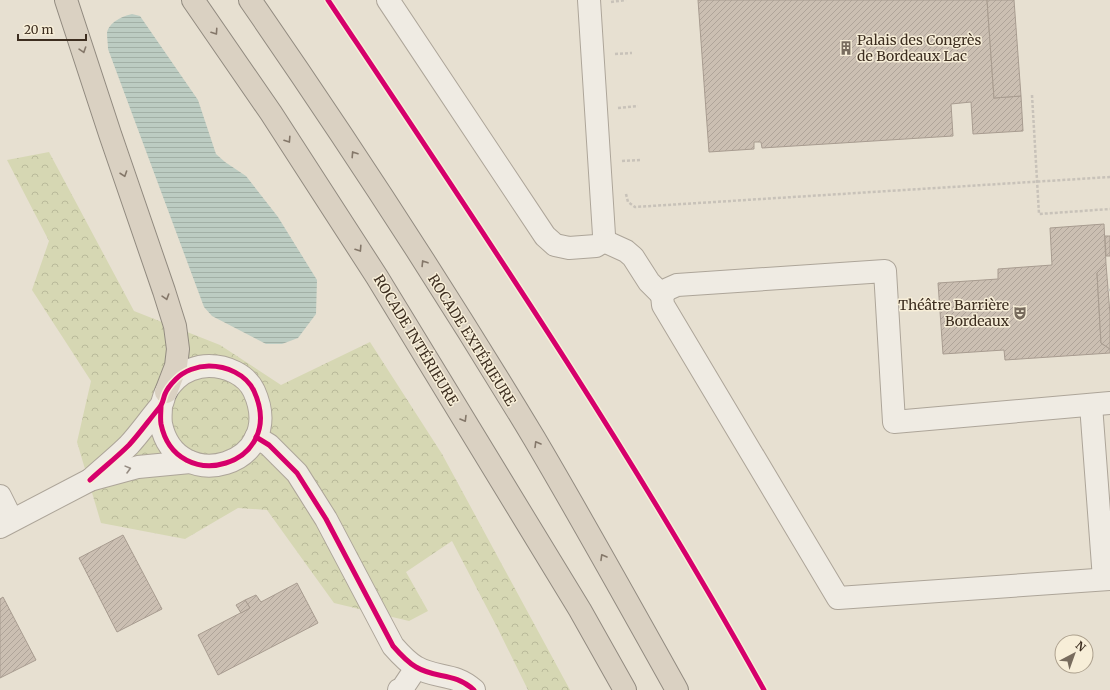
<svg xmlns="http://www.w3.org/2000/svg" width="1110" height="690" font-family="Merriweather,serif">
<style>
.forest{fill:url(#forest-crowns)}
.water{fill:url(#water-rules)}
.building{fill:url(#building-hatch);stroke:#a89c90}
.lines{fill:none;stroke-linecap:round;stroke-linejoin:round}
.minor-casing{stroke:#ada599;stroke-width:24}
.highway-casing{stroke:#928b80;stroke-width:24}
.path{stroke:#c8c2b9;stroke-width:2.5;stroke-dasharray:3 2;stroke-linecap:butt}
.minor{stroke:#efebe3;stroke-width:22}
.highway{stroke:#dad1c2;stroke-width:22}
.cycleway-casing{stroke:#f7eed8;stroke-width:8}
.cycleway{stroke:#d6006c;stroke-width:5}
.oneway{stroke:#847769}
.oneway2{stroke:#968c82}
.labels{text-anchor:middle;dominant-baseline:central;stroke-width:3;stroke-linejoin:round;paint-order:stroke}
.poi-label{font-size:14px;fill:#3d2e20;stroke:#f7eed8;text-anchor:start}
.street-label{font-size:14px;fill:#3d2e20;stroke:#f7eed8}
</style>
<defs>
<pattern id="forest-crowns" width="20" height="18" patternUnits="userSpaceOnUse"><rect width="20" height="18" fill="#d6d7b3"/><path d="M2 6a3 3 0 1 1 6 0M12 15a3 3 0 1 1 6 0" fill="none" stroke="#b9b99a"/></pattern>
<pattern id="water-rules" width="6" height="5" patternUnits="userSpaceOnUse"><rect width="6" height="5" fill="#bcccc2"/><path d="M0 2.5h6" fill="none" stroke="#a2b0a6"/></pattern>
<pattern id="building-hatch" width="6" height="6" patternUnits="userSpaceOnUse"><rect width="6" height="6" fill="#cbbfb2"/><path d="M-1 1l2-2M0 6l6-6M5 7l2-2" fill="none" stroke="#afa499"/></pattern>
</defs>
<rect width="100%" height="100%" fill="#e7e0d1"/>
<polygon class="forest" points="49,152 134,311 220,345 281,385 370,342 442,454 570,690 528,690 498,629 452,541 406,572 428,611 409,621 334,603 267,510 238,508 185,539 101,523 77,442 91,381 32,290 49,241 7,160"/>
<path class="water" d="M132 14 140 16 198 100 216 154 225 162 246 176 278 217 317 280 316 314 298 338 282 344H266L212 316 204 307 108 49C108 44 107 38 107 33 109 22 123 16 132 14Z"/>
<g class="building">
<polygon points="698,0 987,0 994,98 1021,96 1023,131 973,134 971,102 951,104 953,136 762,148 761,142 754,142 754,149 709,152"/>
<polygon points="987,0 1014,0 1021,96 994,98"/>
<polygon points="1104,224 1106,264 1097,273 1101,343 1110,349 1110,353 1005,360 1004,350 943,354 938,283 998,279 998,269 1052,265 1050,228"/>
<polygon points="1105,236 1110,236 1110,256 1106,256"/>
<polygon points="1106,264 1110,314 1110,349 1101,343 1097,273"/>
<polygon points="123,535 162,609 117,632 79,558"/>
<polygon points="297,583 318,623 218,675 198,635 250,608 245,600 256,595 261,602"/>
<polygon points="3,597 36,660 0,678 0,599"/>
<polygon points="245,600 250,608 241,613 236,605"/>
</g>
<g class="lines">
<defs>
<g id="minor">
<polyline points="388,0 545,236 555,245 569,248 596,246 604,241 604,235 589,0"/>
<polyline points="604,241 626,251 633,257 649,282 662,295"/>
<polyline points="1110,403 894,422 885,271 677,285 668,289 662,295 663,305 838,598 1110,579"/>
<polyline points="1091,405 1104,579"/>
<path d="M256 437 269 445 297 473 326 519 393 646C400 654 407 662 416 667 436 679 454 672 474 690"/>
<path d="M90 480C103 468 117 457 129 445 140 433 149 420 159 408 163 404 163 399 165 394 167 389 172 383 176 379 184 371 197 366 209 366 226 366 246 374 254 391 288 466 176 497 161 424 160 418 161 411 161 406"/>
<polyline points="0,496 12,520"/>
<polyline points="0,527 90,480 138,467 190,462"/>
<polyline points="399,690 402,689 416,668"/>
</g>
<g id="highway">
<polyline points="66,0 110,134 164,291 175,326 178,349 176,366 166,392"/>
<polyline points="193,0 271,113 377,277 580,610 625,690"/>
<path d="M250 0C349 143 444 289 534 438 583 521 630 606 677 690"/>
</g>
</defs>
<use href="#minor" class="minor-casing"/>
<use href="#highway" class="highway-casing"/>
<g class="path">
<polyline points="611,2 626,0"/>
<polyline points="615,54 632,53"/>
<polyline points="1032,95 1039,214 1110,209"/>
<polyline points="618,108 638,106"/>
<polyline points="622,161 641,160"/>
<polyline points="626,194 628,202 635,207 1110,177"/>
<polyline points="1108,290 1110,290"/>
</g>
<use href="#minor" class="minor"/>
<use href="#highway" class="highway"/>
<defs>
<g id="cycleway">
<path d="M328 0C479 226 632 452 764 690"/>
<path d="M256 437 269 445 297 473 326 519 393 646C400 654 407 662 416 667 436 679 454 672 474 690"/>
<path d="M90 480C103 468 117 457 129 445 140 433 149 420 159 408 163 404 163 399 165 394 167 389 172 383 176 379 184 371 197 366 209 366 226 366 246 374 254 391 288 466 176 497 161 424 160 418 161 411 161 406"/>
</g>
</defs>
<use href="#cycleway" class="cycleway-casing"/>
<use href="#cycleway" class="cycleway"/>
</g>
<defs><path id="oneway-chevron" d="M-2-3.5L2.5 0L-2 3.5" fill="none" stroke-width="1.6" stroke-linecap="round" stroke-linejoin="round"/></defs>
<g class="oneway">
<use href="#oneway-chevron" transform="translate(215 32) rotate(56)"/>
<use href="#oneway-chevron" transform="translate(83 50) rotate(72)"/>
<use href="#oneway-chevron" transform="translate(288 140) rotate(57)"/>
<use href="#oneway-chevron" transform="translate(354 154) rotate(-123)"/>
<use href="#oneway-chevron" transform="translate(124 174) rotate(71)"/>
<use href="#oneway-chevron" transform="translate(359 249) rotate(57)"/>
<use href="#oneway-chevron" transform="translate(424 263) rotate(-122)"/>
<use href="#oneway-chevron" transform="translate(166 297) rotate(73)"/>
<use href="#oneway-chevron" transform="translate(464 419) rotate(59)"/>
<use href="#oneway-chevron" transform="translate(537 444) rotate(-121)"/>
<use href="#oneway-chevron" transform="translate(603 557) rotate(-120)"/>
</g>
<use class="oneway2" href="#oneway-chevron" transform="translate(128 469) rotate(-15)"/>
<defs>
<symbol id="building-bare" viewBox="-9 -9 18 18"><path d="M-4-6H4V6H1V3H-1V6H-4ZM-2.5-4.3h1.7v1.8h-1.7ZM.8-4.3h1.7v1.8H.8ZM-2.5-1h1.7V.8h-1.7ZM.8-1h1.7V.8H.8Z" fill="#786c5e" stroke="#f7eed8" stroke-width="2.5" paint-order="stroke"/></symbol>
<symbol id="theatre-bare" viewBox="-9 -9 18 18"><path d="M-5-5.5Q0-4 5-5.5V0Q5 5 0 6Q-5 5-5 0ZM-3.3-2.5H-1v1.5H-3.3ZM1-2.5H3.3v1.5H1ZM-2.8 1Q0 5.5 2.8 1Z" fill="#786c5e" stroke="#f7eed8" stroke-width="2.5" paint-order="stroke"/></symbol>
</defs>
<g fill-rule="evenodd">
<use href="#building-bare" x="836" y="38" width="20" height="20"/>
<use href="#theatre-bare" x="1010" y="303" width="20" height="20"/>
</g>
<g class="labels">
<g class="poi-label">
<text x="857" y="40">Palais des Congrès<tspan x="857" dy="16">de Bordeaux Lac</tspan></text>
<text x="1009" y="305" text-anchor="end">Théâtre Barrière<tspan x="1009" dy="16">Bordeaux</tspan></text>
</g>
<g class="street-label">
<text transform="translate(416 340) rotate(59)">ROCADE INTÉRIEURE</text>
<text transform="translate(472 340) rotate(58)">ROCADE EXTÉRIEURE</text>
</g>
</g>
<g transform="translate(1074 654) rotate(41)"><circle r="19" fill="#f7eed8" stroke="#ada18e"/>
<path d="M0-3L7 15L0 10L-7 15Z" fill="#786c5e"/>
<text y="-6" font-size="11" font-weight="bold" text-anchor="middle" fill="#3d2e20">N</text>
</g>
<path d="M18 34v6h68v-6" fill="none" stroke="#3d2e20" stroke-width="2"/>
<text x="24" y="34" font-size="12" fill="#3d2e20" stroke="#f7eed8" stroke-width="3" paint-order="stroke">20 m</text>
</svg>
